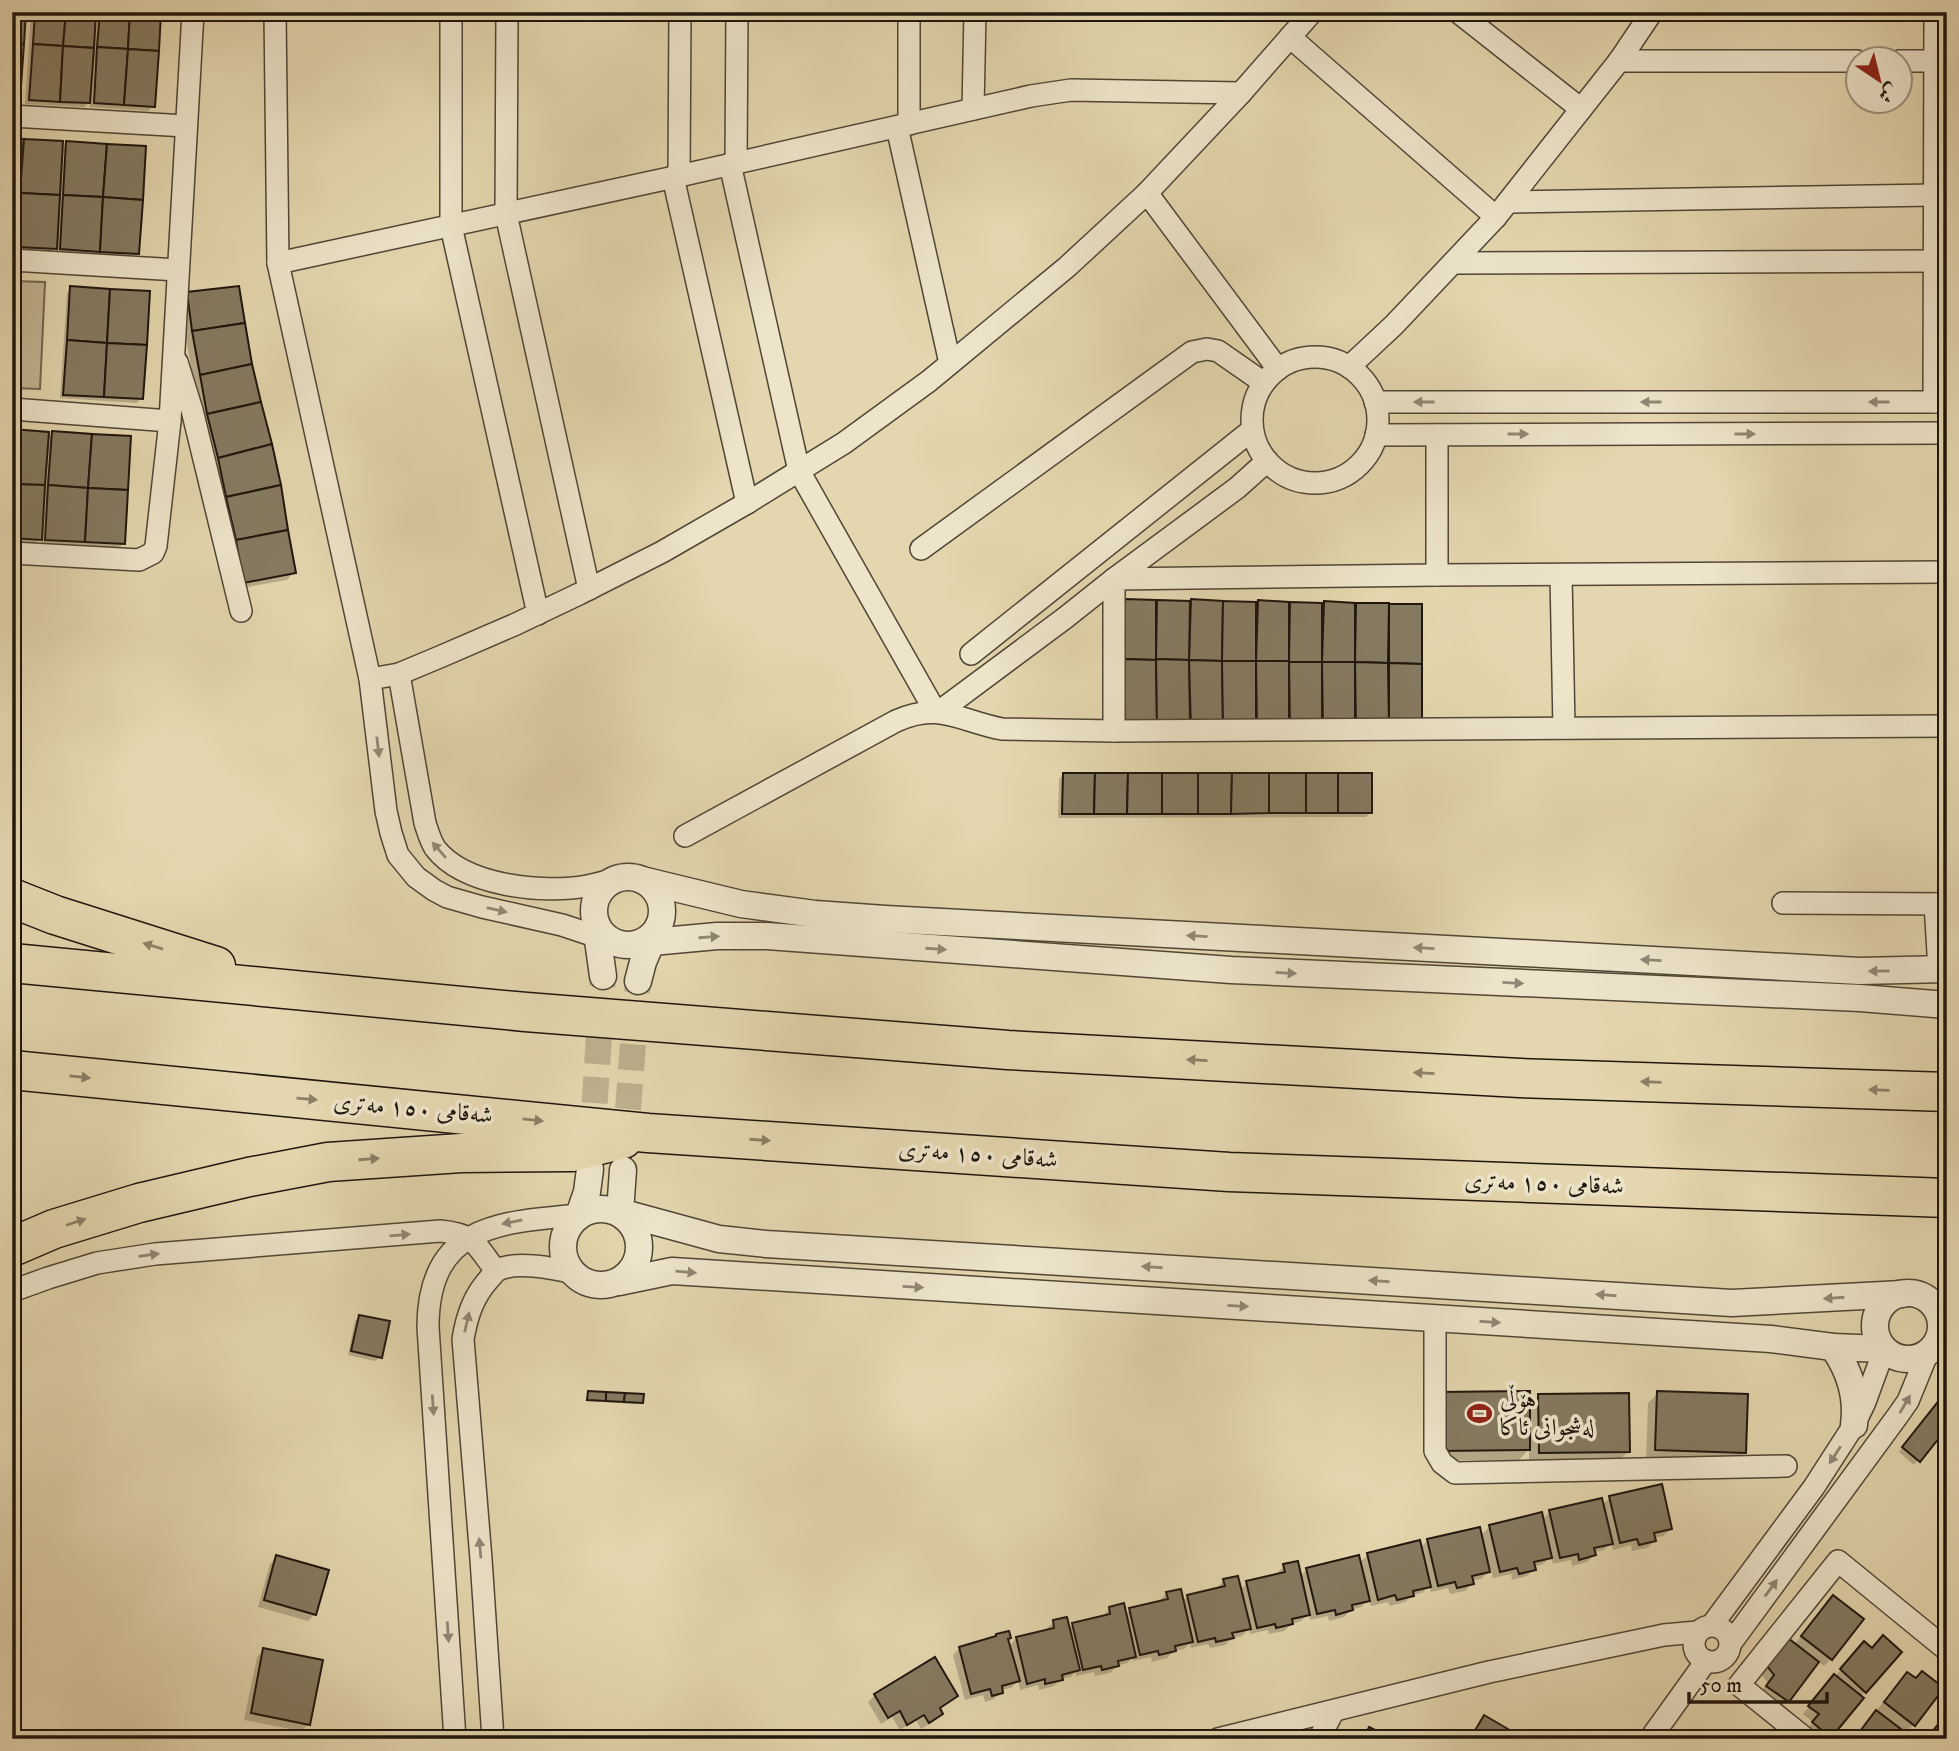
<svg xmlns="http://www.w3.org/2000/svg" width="1959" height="1751" font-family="'IM FELL DW Pica',Amiri,serif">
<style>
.green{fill:#c3b593;stroke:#716650;stroke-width:2}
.shadow{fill:#0003}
.building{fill:#857a61;stroke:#1f160e;stroke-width:2}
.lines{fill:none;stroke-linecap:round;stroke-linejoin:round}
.tertiary-tunnel{stroke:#bdb08e;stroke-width:26;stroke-dasharray:26 13;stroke-linecap:butt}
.minor-casing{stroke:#504636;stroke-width:24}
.tertiary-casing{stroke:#504636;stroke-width:29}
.motorway-casing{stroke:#1f160e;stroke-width:41}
.minor{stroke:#ede4ca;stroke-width:21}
.tertiary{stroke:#ede4ca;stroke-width:26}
.motorway{stroke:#e4d6ae;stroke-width:38}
.oneway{fill:#908775}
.oneway2{fill:#8b8066}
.labels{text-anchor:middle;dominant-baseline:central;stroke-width:7;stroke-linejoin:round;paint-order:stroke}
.street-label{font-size:24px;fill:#1f160e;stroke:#ede4ca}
.poi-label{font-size:24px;fill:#1f160e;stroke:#ede4ca;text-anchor:start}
</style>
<rect width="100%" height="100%" fill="#e4d6ae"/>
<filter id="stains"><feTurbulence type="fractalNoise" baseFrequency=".00286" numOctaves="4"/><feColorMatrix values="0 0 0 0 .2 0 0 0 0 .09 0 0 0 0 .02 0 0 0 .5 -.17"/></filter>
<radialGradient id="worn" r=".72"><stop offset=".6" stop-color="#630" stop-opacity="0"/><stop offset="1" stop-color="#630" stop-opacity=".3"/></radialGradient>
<polygon class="green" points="12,281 45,282 40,389 12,388"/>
<g class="shadow">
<polygon points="31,12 159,12 153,106 148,111 90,107 90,101 84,107 25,104"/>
<polygon points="12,140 61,149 67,143 138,253 133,258 56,253 56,247 51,253 12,251"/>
<polygon points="71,288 141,398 137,403 60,398 67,293"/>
<polygon points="188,294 250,364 294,572 287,580 236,589 201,422 186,339 181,301"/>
<polygon points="12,431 47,439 52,433 123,544 118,548 41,544 42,537 36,543 12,542"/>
<polygon points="1126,600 1188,602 1189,605 1192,601 1255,606 1258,602 1321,604 1321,607 1325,603 1420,606 1420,726 1118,732 1119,608"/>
<polygon points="1063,775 1370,812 1366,817 1058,818 1059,779"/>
<polygon points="360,1317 380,1357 375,1361 348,1355 355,1321"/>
<polygon points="588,1393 642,1403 640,1404 586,1401"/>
<polygon points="1658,1393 1744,1452 1734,1462 1646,1460 1648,1403"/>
<polygon points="1539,1395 1628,1452 1618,1461 1529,1462 1529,1449 1519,1460 1430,1460 1430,1403 1529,1406"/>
<polygon points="1933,1410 1918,1460 1914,1465 1899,1452"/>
<polygon points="1610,1498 1671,1529 1663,1536 1654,1538 1654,1541 1647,1548 1632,1551 1631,1545 1613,1550 1611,1542 1604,1550 1594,1552 1594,1555 1587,1562 1572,1566 1571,1560 1553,1564 1551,1556 1543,1564 1533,1567 1534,1569 1527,1576 1512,1580 1511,1574 1493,1578 1491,1569 1481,1579 1471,1581 1472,1583 1465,1591 1450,1594 1448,1588 1431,1592 1429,1586 1422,1593 1412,1595 1405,1602 1390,1606 1388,1602 1371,1606 1369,1599 1361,1607 1351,1610 1344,1617 1329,1621 1328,1616 1310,1620 1309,1614 1301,1621 1292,1624 1284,1631 1269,1634 1268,1630 1250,1634 1249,1628 1242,1636 1232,1638 1225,1645 1210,1648 1208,1644 1191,1648 1190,1643 1184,1649 1174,1651 1167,1658 1152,1662 1151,1657 1133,1661 1133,1658 1127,1663 1117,1666 1110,1673 1095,1676 1094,1672 1076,1676 1075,1672 1071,1677 1061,1679 1054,1686 1039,1690 1038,1685 1020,1690 1018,1681 1011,1688 1001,1690 1001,1692 994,1699 985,1702 983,1695 965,1700 953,1655 960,1648 1007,1640 1009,1646 1017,1638 1047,1631 1046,1629 1054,1622 1068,1629 1073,1625 1103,1618 1103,1616 1110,1608 1125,1616 1130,1610 1160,1603 1160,1600 1167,1593 1182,1602 1187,1597 1217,1590 1217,1588 1224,1580 1240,1590 1247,1583 1277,1576 1277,1573 1284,1566 1300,1577 1307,1569 1359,1563 1368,1555 1420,1548 1428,1540 1480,1536 1490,1526 1542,1520 1550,1512 1602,1505"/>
<polygon points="277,1557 315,1614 308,1621 258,1607 270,1564"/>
<polygon points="1833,1597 1831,1659 1824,1666 1818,1661 1780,1708 1760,1693 1768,1683 1761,1674 1781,1648 1794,1645"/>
<polygon points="264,1650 309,1724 301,1731 244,1720 257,1657"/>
<polygon points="1871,1650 1865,1691 1828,1739 1817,1739 1806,1730 1813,1722 1803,1714 1857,1651"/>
<polygon points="1900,1681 1914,1724 1907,1731 1906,1730 1899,1739 1854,1739"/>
<polygon points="875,1695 956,1696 939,1710 941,1714 934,1721 921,1729 916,1720 900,1730 892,1717 881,1724 868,1702"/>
</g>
<g class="building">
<polygon points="12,12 26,12 24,44 12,43"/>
<polygon points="35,12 66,12 63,46 33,44"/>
<polygon points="66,12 96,12 94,48 63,46"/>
<polygon points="100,12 130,12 128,49 97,47"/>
<polygon points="130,12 161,12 159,51 128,49"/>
<polygon points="12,43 24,44 20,100 12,99"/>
<polygon points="33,44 63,46 60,102 29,100"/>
<polygon points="63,46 94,48 90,103 60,102"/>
<polygon points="97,47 128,49 124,105 94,103"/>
<polygon points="128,49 159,51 155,107 124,105"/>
<polygon points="12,138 24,139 20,193 12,192"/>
<polygon points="24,139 63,141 60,195 20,193"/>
<polygon points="66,141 107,144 103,197 63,195"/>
<polygon points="107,144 146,146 143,200 103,197"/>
<polygon points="12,192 20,193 17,247 12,247"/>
<polygon points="20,193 60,195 57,249 17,247"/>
<polygon points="63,195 103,197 100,252 60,249"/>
<polygon points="103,197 143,200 139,254 100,252"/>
<polygon points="70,286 110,289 107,343 67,340"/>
<polygon points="239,286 245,323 192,331 187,292"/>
<polygon points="110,289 150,291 147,345 107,343"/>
<polygon points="245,323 252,364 200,375 192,331"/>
<polygon points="67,340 107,343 104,397 63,395"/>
<polygon points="107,343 147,345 143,399 104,397"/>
<polygon points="252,364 261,402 207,414 200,375"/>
<polygon points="261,402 272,444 218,458 207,414"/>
<polygon points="12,429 49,432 45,485 12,484"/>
<polygon points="52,431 92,434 88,488 48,485"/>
<polygon points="92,434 131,436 128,490 88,488"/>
<polygon points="272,444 281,485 226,497 218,458"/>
<polygon points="12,484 45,485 42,540 12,538"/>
<polygon points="48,485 88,488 85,542 45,540"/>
<polygon points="281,485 288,530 236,540 226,497"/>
<polygon points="88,488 128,490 125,544 85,542"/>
<polygon points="288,530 296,573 243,583 236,540"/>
<polygon points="1125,599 1156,600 1156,660 1123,659"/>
<polygon points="1191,599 1223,601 1222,661 1189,660"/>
<polygon points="1157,600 1190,601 1189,660 1156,659"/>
<polygon points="1258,600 1289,602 1289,661 1256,661"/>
<polygon points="1223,601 1256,602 1256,661 1222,661"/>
<polygon points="1324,601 1355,603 1355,662 1322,662"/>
<polygon points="1290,602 1322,603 1322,662 1289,662"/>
<polygon points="1356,603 1389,603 1388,663 1355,662"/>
<polygon points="1389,604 1422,604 1422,664 1389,663"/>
<polygon points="1123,659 1156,660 1157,724 1125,726"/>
<polygon points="1156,659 1189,660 1190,724 1157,724"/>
<polygon points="1189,660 1222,661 1223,725 1191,727"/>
<polygon points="1222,661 1256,661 1256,725 1223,725"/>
<polygon points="1256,661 1289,661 1289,726 1257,728"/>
<polygon points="1289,662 1322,662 1322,726 1290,726"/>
<polygon points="1322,662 1355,662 1355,727 1323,729"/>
<polygon points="1355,662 1388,663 1389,727 1356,727"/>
<polygon points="1389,663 1422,664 1422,727 1389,727"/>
<polygon points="1063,773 1095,773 1094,814 1062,814"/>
<polygon points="1095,773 1128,773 1127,814 1094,814"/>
<polygon points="1128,773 1162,773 1162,814 1127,814"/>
<rect x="1162" y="773" width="36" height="41"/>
<polygon points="1198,773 1232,773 1231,814 1198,814"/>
<polygon points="1232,773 1269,773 1269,813 1231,814"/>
<rect x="1269" y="773" width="37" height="40"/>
<rect x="1306" y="773" width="32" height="40"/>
<rect x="1338" y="773" width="34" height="40"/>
<polygon points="359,1315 390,1321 382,1358 351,1351"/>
<polygon points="588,1391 606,1392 606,1401 587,1400"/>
<polygon points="1530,1391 1530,1450 1440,1451 1439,1392"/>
<polygon points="1657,1391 1748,1394 1746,1453 1655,1450"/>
<polygon points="606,1392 625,1393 624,1402 606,1401"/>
<polygon points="625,1393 644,1394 643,1403 624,1402"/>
<polygon points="1629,1393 1630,1452 1539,1453 1538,1394"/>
<polygon points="1937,1403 1947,1411 1947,1428 1920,1462 1902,1447"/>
<polygon points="1662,1484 1672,1529 1654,1533 1656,1541 1639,1545 1637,1539 1620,1543 1609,1496"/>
<polygon points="1602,1498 1613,1544 1594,1548 1596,1555 1579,1560 1578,1554 1560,1558 1549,1510"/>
<polygon points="1542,1512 1552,1558 1534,1562 1536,1570 1519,1574 1517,1568 1500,1572 1489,1525"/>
<polygon points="1480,1527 1490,1572 1472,1576 1474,1584 1457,1588 1455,1582 1438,1586 1427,1539"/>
<polygon points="1420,1540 1431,1587 1413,1591 1414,1596 1397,1600 1395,1595 1378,1600 1367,1553"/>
<polygon points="276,1555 329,1570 316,1615 264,1600"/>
<polygon points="1359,1555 1370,1601 1352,1605 1353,1610 1336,1615 1335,1610 1317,1614 1306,1568"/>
<polygon points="1298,1561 1310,1615 1292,1619 1293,1624 1276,1628 1275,1624 1257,1628 1246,1581 1285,1572 1283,1564"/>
<polygon points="1238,1576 1251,1629 1232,1633 1234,1638 1216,1642 1215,1638 1198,1642 1187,1595 1225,1586 1223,1579"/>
<polygon points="1181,1589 1193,1642 1175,1646 1176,1651 1159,1655 1158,1651 1140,1655 1129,1608 1168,1599 1166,1592"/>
<polygon points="1833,1595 1864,1619 1832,1660 1801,1636"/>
<polygon points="1124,1603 1136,1657 1118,1661 1119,1666 1102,1670 1101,1666 1083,1670 1072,1623 1110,1614 1109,1607"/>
<polygon points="1067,1617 1080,1670 1062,1675 1063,1680 1045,1684 1045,1679 1027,1684 1016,1637 1054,1628 1053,1620"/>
<polygon points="1009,1631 1011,1638 1008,1639 1020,1681 1002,1686 1003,1693 992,1696 990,1689 971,1694 959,1647 996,1636 996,1634"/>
<polygon points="1883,1635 1902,1652 1866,1693 1840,1669 1864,1641 1872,1648"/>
<polygon points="1788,1638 1819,1662 1789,1702 1766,1686 1774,1675 1767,1666"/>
<polygon points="263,1648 323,1660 310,1725 251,1713"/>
<polygon points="935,1657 958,1696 940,1708 943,1714 929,1723 924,1715 907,1725 900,1711 888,1718 874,1694"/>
<polygon points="1922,1671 1944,1688 1915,1726 1884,1702 1907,1672 1916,1678"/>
<polygon points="1834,1674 1864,1698 1831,1738 1812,1722 1819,1714 1808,1706"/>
<polygon points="1876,1710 1906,1733 1901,1739 1855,1738"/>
<polygon points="1947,1713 1947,1739 1930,1739 1928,1737"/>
<polygon points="1484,1715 1525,1739 1470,1739"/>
<polygon points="1369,1727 1393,1739 1363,1739"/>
</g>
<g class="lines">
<g class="tertiary-tunnel">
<polyline points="592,1142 603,976"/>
<polyline points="625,1148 638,981"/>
</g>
<defs>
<g id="minor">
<polyline points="275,12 278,263 370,679 386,811 391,833 398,855 416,877 434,890 447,897 482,907 562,925 610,941"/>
<polyline points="451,12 451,226 538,614"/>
<polyline points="507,12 506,214 589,589"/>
<polyline points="909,12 909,124"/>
<polyline points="1458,12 1581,109"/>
<polyline points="1290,37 1496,217"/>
<polyline points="1619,61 1857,61"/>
<polyline points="1899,61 1935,61"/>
<polyline points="973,109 975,12"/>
<polyline points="12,116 186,126"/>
<polyline points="897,127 950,363"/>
<polyline points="736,163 737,12"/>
<polyline points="730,164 799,471 935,711"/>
<polyline points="679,176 680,12"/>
<polyline points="673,177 747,503"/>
<polyline points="1147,193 1278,369"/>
<polyline points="1508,202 1934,195"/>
<polyline points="12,260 178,270"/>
<polyline points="278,263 679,176 1031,96 1071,90 1241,93"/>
<polyline points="1453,263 1934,261"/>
<circle cx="1315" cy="420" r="63"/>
<polyline points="177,362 192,410 241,611"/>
<polyline points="1349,367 1394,325 1496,217 1619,61 1652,12"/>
<polyline points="1375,402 1947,402"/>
<polyline points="1934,402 1935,12"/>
<polyline points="12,409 170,421"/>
<polyline points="1376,435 1947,433"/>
<polyline points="1437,435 1437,575"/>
<polyline points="921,549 1192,352 1207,349 1218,351 1264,383"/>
<polyline points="12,553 139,560 153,553 156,546 170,421 193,12"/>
<polyline points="1561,575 1564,728"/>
<polyline points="971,654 1252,430"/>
<path d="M399 674 425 823C428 832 430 840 435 848 464 886 543 894 587 886 597 884 608 881 618 878"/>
<polyline points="370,679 399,674 442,656 516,624 579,594 662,552 747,503 844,443 929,381 1067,267 1147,193 1241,93 1312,12"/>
<polyline points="940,711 1065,618 1114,579 1237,488 1267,461"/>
<polyline points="1114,731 1114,579 1437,575 1947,572"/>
<path d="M685 836 896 721C939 701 960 721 1002 729L1114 731 1947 726"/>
<polyline points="1783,903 1947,904"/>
<polyline points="1935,904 1939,969"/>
<path d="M12 1291 48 1278 97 1263 155 1254 440 1231C475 1234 476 1245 496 1271"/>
<polyline points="1435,1318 1435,1451 1442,1463 1455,1473 1786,1466"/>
<polyline points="1712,1625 1814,1487 1854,1425 1865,1402 1884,1350"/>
<circle cx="1712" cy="1644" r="18"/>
<polyline points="1731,1643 1899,1414 1908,1401 1928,1352"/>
<path d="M455 1739 428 1327C428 1225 500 1222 579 1215"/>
<path d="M493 1739 481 1559 463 1339C467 1316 473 1297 489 1279 489 1279 496 1272 496 1271 514 1260 554 1268 573 1273"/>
<polyline points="1218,1739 1489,1672 1664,1635 1697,1632"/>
<polyline points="1319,1739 1333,1712"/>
<polyline points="1650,1739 1706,1661"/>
<polyline points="1806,1739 1739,1685 1838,1561 1947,1650"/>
</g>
<g id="tertiary">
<circle cx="628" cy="911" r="34"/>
<polyline points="642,880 741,904 815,914 885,919 1860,971 1947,969"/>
<polyline points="596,926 603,976"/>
<polyline points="641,943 717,936 767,936 1231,970 1860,998 1947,1005"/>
<polyline points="638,981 643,962 655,933"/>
<polyline points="623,1170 620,1212 719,1239 766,1244 1732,1303 1902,1294"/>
<circle cx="601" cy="1247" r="38"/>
<polyline points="579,1215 587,1192 590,1169"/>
<polyline points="619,1282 672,1271 1771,1339 1833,1347 1883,1349"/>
<circle cx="1908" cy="1326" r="33"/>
<path d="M1833 1347C1850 1371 1858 1396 1854 1425"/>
</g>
<g id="motorway">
<polyline points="12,898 55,915 216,966"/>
<polyline points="12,963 526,1012 1008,1050 1520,1078 1947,1092"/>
<polyline points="12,1070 648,1133 1229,1172 1947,1198"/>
<polyline points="12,1247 54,1229 139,1203 249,1177 328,1162 461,1153 572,1152 623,1139"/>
</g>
</defs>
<use href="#minor" class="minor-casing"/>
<use href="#tertiary" class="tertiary-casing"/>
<use href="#motorway" class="motorway-casing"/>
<use href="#minor" class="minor"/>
<use href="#tertiary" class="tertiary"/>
<use href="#motorway" class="motorway"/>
</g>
<defs><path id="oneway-solid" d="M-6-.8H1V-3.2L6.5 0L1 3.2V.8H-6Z" transform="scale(1.75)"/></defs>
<g class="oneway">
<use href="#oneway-solid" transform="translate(1424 402) rotate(180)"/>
<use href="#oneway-solid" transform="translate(1651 402) rotate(180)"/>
<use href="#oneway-solid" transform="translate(1879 402) rotate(180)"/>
<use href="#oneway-solid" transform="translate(1518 434)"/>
<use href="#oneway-solid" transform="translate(1745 434)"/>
<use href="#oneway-solid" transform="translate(378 747) rotate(83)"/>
<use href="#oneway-solid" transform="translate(439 850) rotate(-131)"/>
<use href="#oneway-solid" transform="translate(497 910) rotate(13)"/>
<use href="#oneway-solid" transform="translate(1197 936) rotate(-177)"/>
<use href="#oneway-solid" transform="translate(709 937) rotate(-4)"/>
<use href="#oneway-solid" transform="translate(1424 948) rotate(-177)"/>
<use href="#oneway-solid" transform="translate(936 949) rotate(4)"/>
<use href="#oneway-solid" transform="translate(1651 960) rotate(-177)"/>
<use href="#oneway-solid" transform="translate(1879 971) rotate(179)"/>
<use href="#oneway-solid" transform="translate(1286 973) rotate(3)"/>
<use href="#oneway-solid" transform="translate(1513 983) rotate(3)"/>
<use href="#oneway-solid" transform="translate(512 1222) rotate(169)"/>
<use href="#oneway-solid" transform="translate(400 1235) rotate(-5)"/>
<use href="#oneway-solid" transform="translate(149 1255) rotate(-8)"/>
<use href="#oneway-solid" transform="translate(1152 1267) rotate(-176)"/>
<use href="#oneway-solid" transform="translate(686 1272) rotate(5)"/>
<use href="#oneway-solid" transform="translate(1379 1281) rotate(-176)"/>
<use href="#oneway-solid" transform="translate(913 1287) rotate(3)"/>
<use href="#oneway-solid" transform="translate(1606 1295) rotate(-176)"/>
<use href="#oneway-solid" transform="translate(1834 1298) rotate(176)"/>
<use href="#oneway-solid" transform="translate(1238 1306) rotate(3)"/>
<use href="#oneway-solid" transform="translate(467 1322) rotate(-77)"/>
<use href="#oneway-solid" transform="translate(1490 1322) rotate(4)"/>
<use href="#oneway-solid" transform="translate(1905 1404) rotate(-60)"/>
<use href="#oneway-solid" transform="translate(433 1405) rotate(86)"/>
<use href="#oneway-solid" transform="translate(1835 1455) rotate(123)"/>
<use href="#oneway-solid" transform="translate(480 1548) rotate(-95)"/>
<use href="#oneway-solid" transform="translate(1771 1588) rotate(-54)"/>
<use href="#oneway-solid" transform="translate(448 1632) rotate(86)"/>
</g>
<g class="oneway2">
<use href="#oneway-solid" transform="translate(153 946) rotate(-163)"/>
<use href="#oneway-solid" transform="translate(1197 1060) rotate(-177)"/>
<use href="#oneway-solid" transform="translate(1424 1073) rotate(-177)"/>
<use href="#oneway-solid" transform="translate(80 1077) rotate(6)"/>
<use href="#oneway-solid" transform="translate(1651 1082) rotate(-178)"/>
<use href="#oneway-solid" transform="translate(1879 1090) rotate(-178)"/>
<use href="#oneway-solid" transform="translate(307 1099) rotate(5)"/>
<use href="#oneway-solid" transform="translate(533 1120) rotate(6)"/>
<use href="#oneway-solid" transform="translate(760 1140) rotate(4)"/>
<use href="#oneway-solid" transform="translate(369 1159) rotate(-4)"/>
<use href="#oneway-solid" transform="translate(76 1222) rotate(-18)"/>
</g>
<defs>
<symbol id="stadium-bare" viewBox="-9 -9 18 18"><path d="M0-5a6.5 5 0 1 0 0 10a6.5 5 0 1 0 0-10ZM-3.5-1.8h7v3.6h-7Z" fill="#8f2418" stroke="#ede4ca" stroke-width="2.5" paint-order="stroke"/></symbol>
</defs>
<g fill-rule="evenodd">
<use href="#stadium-bare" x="1462" y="1396" width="35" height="35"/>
</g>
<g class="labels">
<g class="street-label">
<text transform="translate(413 1109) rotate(5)">شەقامی ١٥٠ مەتری</text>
<text transform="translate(978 1155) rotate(4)">شەقامی ١٥٠ مەتری</text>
<text transform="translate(1544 1184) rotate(2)">شەقامی ١٥٠ مەتری</text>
</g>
<g class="poi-label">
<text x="1500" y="1400">هۆڵی<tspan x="1500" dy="28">لەشجوانی ئاکا</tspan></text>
</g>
</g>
<rect width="1959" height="1751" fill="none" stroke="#e4d6ae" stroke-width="42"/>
<rect x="14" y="14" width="1931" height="1723" fill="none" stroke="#1f160e" stroke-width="3.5"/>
<rect x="21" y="21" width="1917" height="1709" fill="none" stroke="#1f160e" stroke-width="2"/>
<g transform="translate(1879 80) rotate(145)"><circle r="33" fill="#ede4ca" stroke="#9b927f" stroke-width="2"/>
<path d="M0-5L12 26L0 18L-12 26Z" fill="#8f2418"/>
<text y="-10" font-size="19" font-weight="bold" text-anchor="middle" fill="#1f160e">ش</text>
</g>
<path d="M1689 1692v10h138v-10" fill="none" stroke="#1f160e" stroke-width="3.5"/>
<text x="1700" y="1692" font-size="21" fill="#1f160e" stroke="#ede4ca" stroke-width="5" paint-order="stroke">50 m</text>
<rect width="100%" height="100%" filter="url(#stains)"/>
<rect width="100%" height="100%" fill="url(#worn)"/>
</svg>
